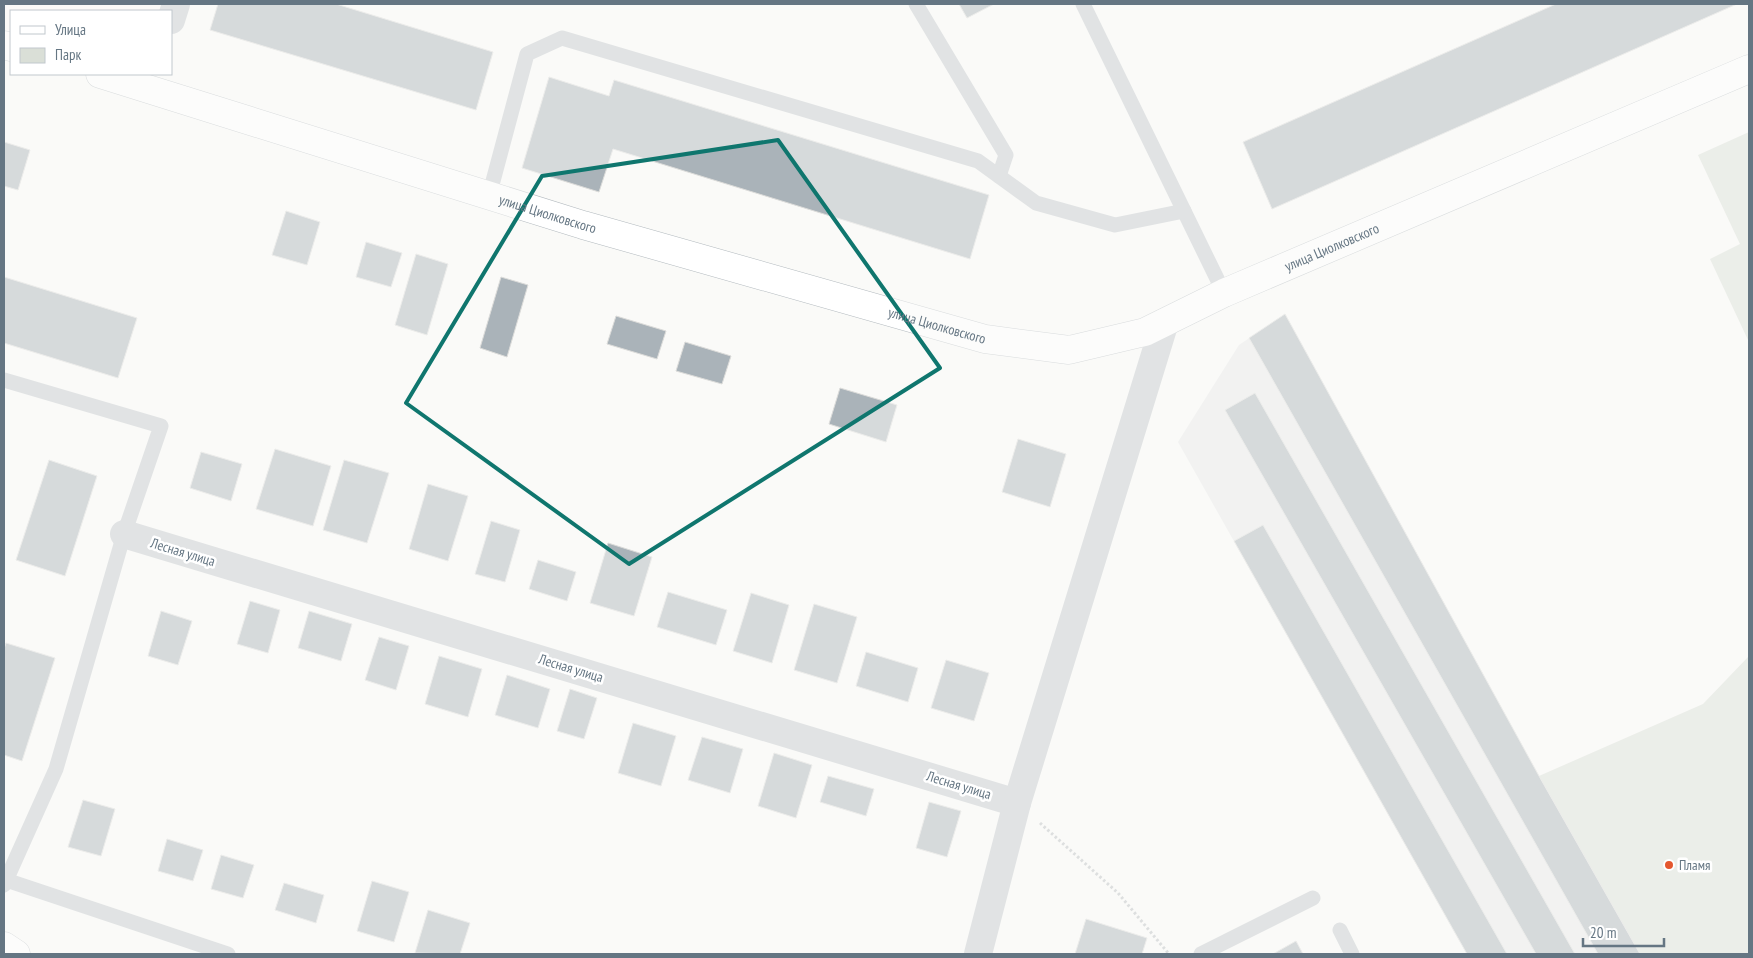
<svg xmlns="http://www.w3.org/2000/svg" width="1753" height="958" font-family="'PT Sans Narrow',sans-serif">
<style>
.built{fill:#e8e9e9}
.green{fill:#dadfd7}
.building{fill:#aab3b9;stroke:#dcdcda}
.lines{fill:none;stroke-linecap:round;stroke-linejoin:round}
.secondary-casing{stroke:#b3babf;stroke-width:29}
.path{stroke:#bbbfc2;stroke-width:3;stroke-dasharray:2.5 2.5;stroke-linecap:butt}
.lane{stroke:#c3c8cc;stroke-width:15}
.street{stroke:#c3c8cc;stroke-width:28}
.secondary{stroke:#fff;stroke-width:28}
.marked{fill:none;stroke:#0f766e;stroke-width:4;stroke-linejoin:round}
.poi-dot{fill:#e4572e;stroke:#fff;stroke-width:2}
.labels{text-anchor:middle;dominant-baseline:central;stroke-width:5;stroke-linejoin:round;paint-order:stroke}
.street-label{font-size:14px;fill:#657683;stroke:#fff}
.poi-label{font-size:14px;fill:#657683;stroke:#fff;text-anchor:start}
</style>
<rect width="100%" height="100%" fill="#fafaf8"/>
<polygon class="built" points="1285,314 1539,776 1640,954 1467,954 1178,442 1239,345"/>
<g class="green">
<polygon points="1749,132 1749,342 1710,259 1740,244 1698,155"/>
<polygon points="1749,656 1749,954 1640,954 1539,776 1703,704"/>
</g>
<g class="building">
<polygon points="218,4 336,4 493,52 476,110 210,30"/>
<polygon points="959,4 994,4 967,18"/>
<polygon points="1556,4 1737,4 1272,209 1243,142"/>
<polygon points="549,77 609,96 614,80 989,195 970,259 613,149 599,192 522,168"/>
<polygon points="4,142 30,150 18,190 4,186"/>
<polygon points="286,211 320,222 307,265 272,255"/>
<polygon points="366,242 402,253 391,287 356,277"/>
<polygon points="416,254 448,264 427,335 395,325"/>
<polygon points="4,277 137,318 118,378 4,343"/>
<polygon points="501,277 528,285 507,357 480,348"/>
<polygon points="1285,314 1539,776 1640,954 1598,954 1249,338"/>
<polygon points="616,316 666,331 657,359 607,344"/>
<polygon points="685,342 731,356 722,384 676,371"/>
<polygon points="840,388 897,405 886,442 829,424"/>
<polygon points="1255,393 1575,954 1536,954 1225,410"/>
<polygon points="1018,439 1066,454 1050,507 1002,492"/>
<polygon points="275,449 331,466 313,526 256,509"/>
<polygon points="201,452 242,464 231,501 190,488"/>
<polygon points="49,460 97,476 65,576 16,560"/>
<polygon points="344,460 389,473 367,543 323,530"/>
<polygon points="428,484 468,496 448,561 409,549"/>
<polygon points="491,521 520,530 505,582 475,574"/>
<polygon points="1263,525 1507,954 1467,954 1234,541"/>
<polygon points="608,543 652,557 634,616 590,603"/>
<polygon points="538,560 576,572 567,601 529,589"/>
<polygon points="668,592 727,610 716,645 657,627"/>
<polygon points="751,593 789,605 772,663 733,651"/>
<polygon points="250,601 280,610 268,653 237,644"/>
<polygon points="814,604 857,617 837,683 794,670"/>
<polygon points="161,611 192,621 178,665 148,656"/>
<polygon points="309,611 352,624 341,661 298,648"/>
<polygon points="379,637 409,646 396,690 365,680"/>
<polygon points="6,643 55,658 22,761 4,755 4,649"/>
<polygon points="866,652 918,668 908,702 856,686"/>
<polygon points="439,656 482,669 468,717 425,704"/>
<polygon points="946,660 989,673 974,721 931,708"/>
<polygon points="507,675 550,689 538,728 495,715"/>
<polygon points="570,689 597,698 584,739 557,731"/>
<polygon points="633,723 676,736 661,786 618,773"/>
<polygon points="702,737 743,749 730,793 688,780"/>
<polygon points="774,753 812,765 796,818 758,806"/>
<polygon points="828,776 874,789 866,816 820,802"/>
<polygon points="83,800 115,809 101,856 68,847"/>
<polygon points="929,802 961,811 947,857 916,848"/>
<polygon points="167,839 203,850 193,881 158,871"/>
<polygon points="221,855 254,865 243,898 211,889"/>
<polygon points="372,881 409,892 394,942 357,931"/>
<polygon points="284,883 324,895 316,923 275,910"/>
<polygon points="428,910 470,923 460,954 415,953"/>
<polygon points="1086,919 1147,938 1142,954 1075,954"/>
<polygon points="1296,941 1303,954 1273,954"/>
</g>
<g class="lines">
<defs>
<g id="secondary">
<polyline points="4,45 11,47"/>
<path id="s1" d="M100 74 583 225 985 339 1069 350 1145 332 1224 293 1749 69"/>
<polyline points="4,946 16,954"/>
</g>
</defs>
<use href="#secondary" class="secondary-casing"/>
<polyline class="path" points="1040,823 1118,893 1169,954"/>
<g class="lane">
<polyline points="916,4 1006,155 999,176"/>
<polyline points="1083,4 1224,293"/>
<polyline points="489,196 527,54 562,38 978,161 1036,203 1115,225 1184,211"/>
<polyline points="4,380 161,426 124,534 56,769 4,885"/>
<polyline points="6,880 228,954"/>
<polyline points="1340,930 1352,954"/>
<polyline points="1201,954 1313,898"/>
</g>
<g class="street">
<polyline points="171,20 176,4"/>
<polyline points="124,534 1017,803"/>
<polyline points="978,954 1017,803 1165,322"/>
</g>
<use href="#secondary" class="secondary"/>
</g>
<path d="M0 0H1753V958H0ZM778 140 940 368 629 564 406 403 542 176Z" fill="#fafaf8" fill-opacity=".55" fill-rule="evenodd"/>
<path class="marked" d="M778 140 940 368 629 564 406 403 542 176Z"/>
<circle class="poi-dot" cx="1669" cy="865" r="5"/>
<g class="labels">
<g class="street-label">
<text stroke="none"><textPath href="#s1" startOffset="469">улица Циолковского</textPath></text>
<text stroke="none"><textPath href="#s1" startOffset="1292">улица Циолковского</textPath></text>
<text stroke="none"><textPath href="#s1" startOffset="874">улица Циолковского</textPath></text>
<text transform="translate(183 552) rotate(17)">Лесная улица</text>
<text transform="translate(571 668) rotate(17)">Лесная улица</text>
<text transform="translate(959 785) rotate(17)">Лесная улица</text>
</g>
<g class="poi-label">
<text x="1679" y="865">Пламя</text>
</g>
</g>
<rect width="1753" height="958" fill="none" stroke="#657683" stroke-width="10"/>
<rect x="10" y="10" width="162" height="65" fill="#ffffff" stroke="#c1c8cd"/>
<rect x="20" y="26" width="25" height="8" fill="#ffffff" stroke="#c1c8cd"/>
<text x="55" y="35" font-size="15" fill="#657683">Улица</text>
<rect x="20" y="48" width="25" height="15" fill="#dadfd7" stroke="#c1c8cd"/>
<text x="55" y="60" font-size="15" fill="#657683">Парк</text>
<path d="M1583 938v8h81v-8" fill="none" stroke="#657683" stroke-width="2.5"/>
<text x="1590" y="938" font-size="15" fill="#657683" stroke="#ffffff" stroke-width="4" paint-order="stroke">20 m</text>
</svg>
